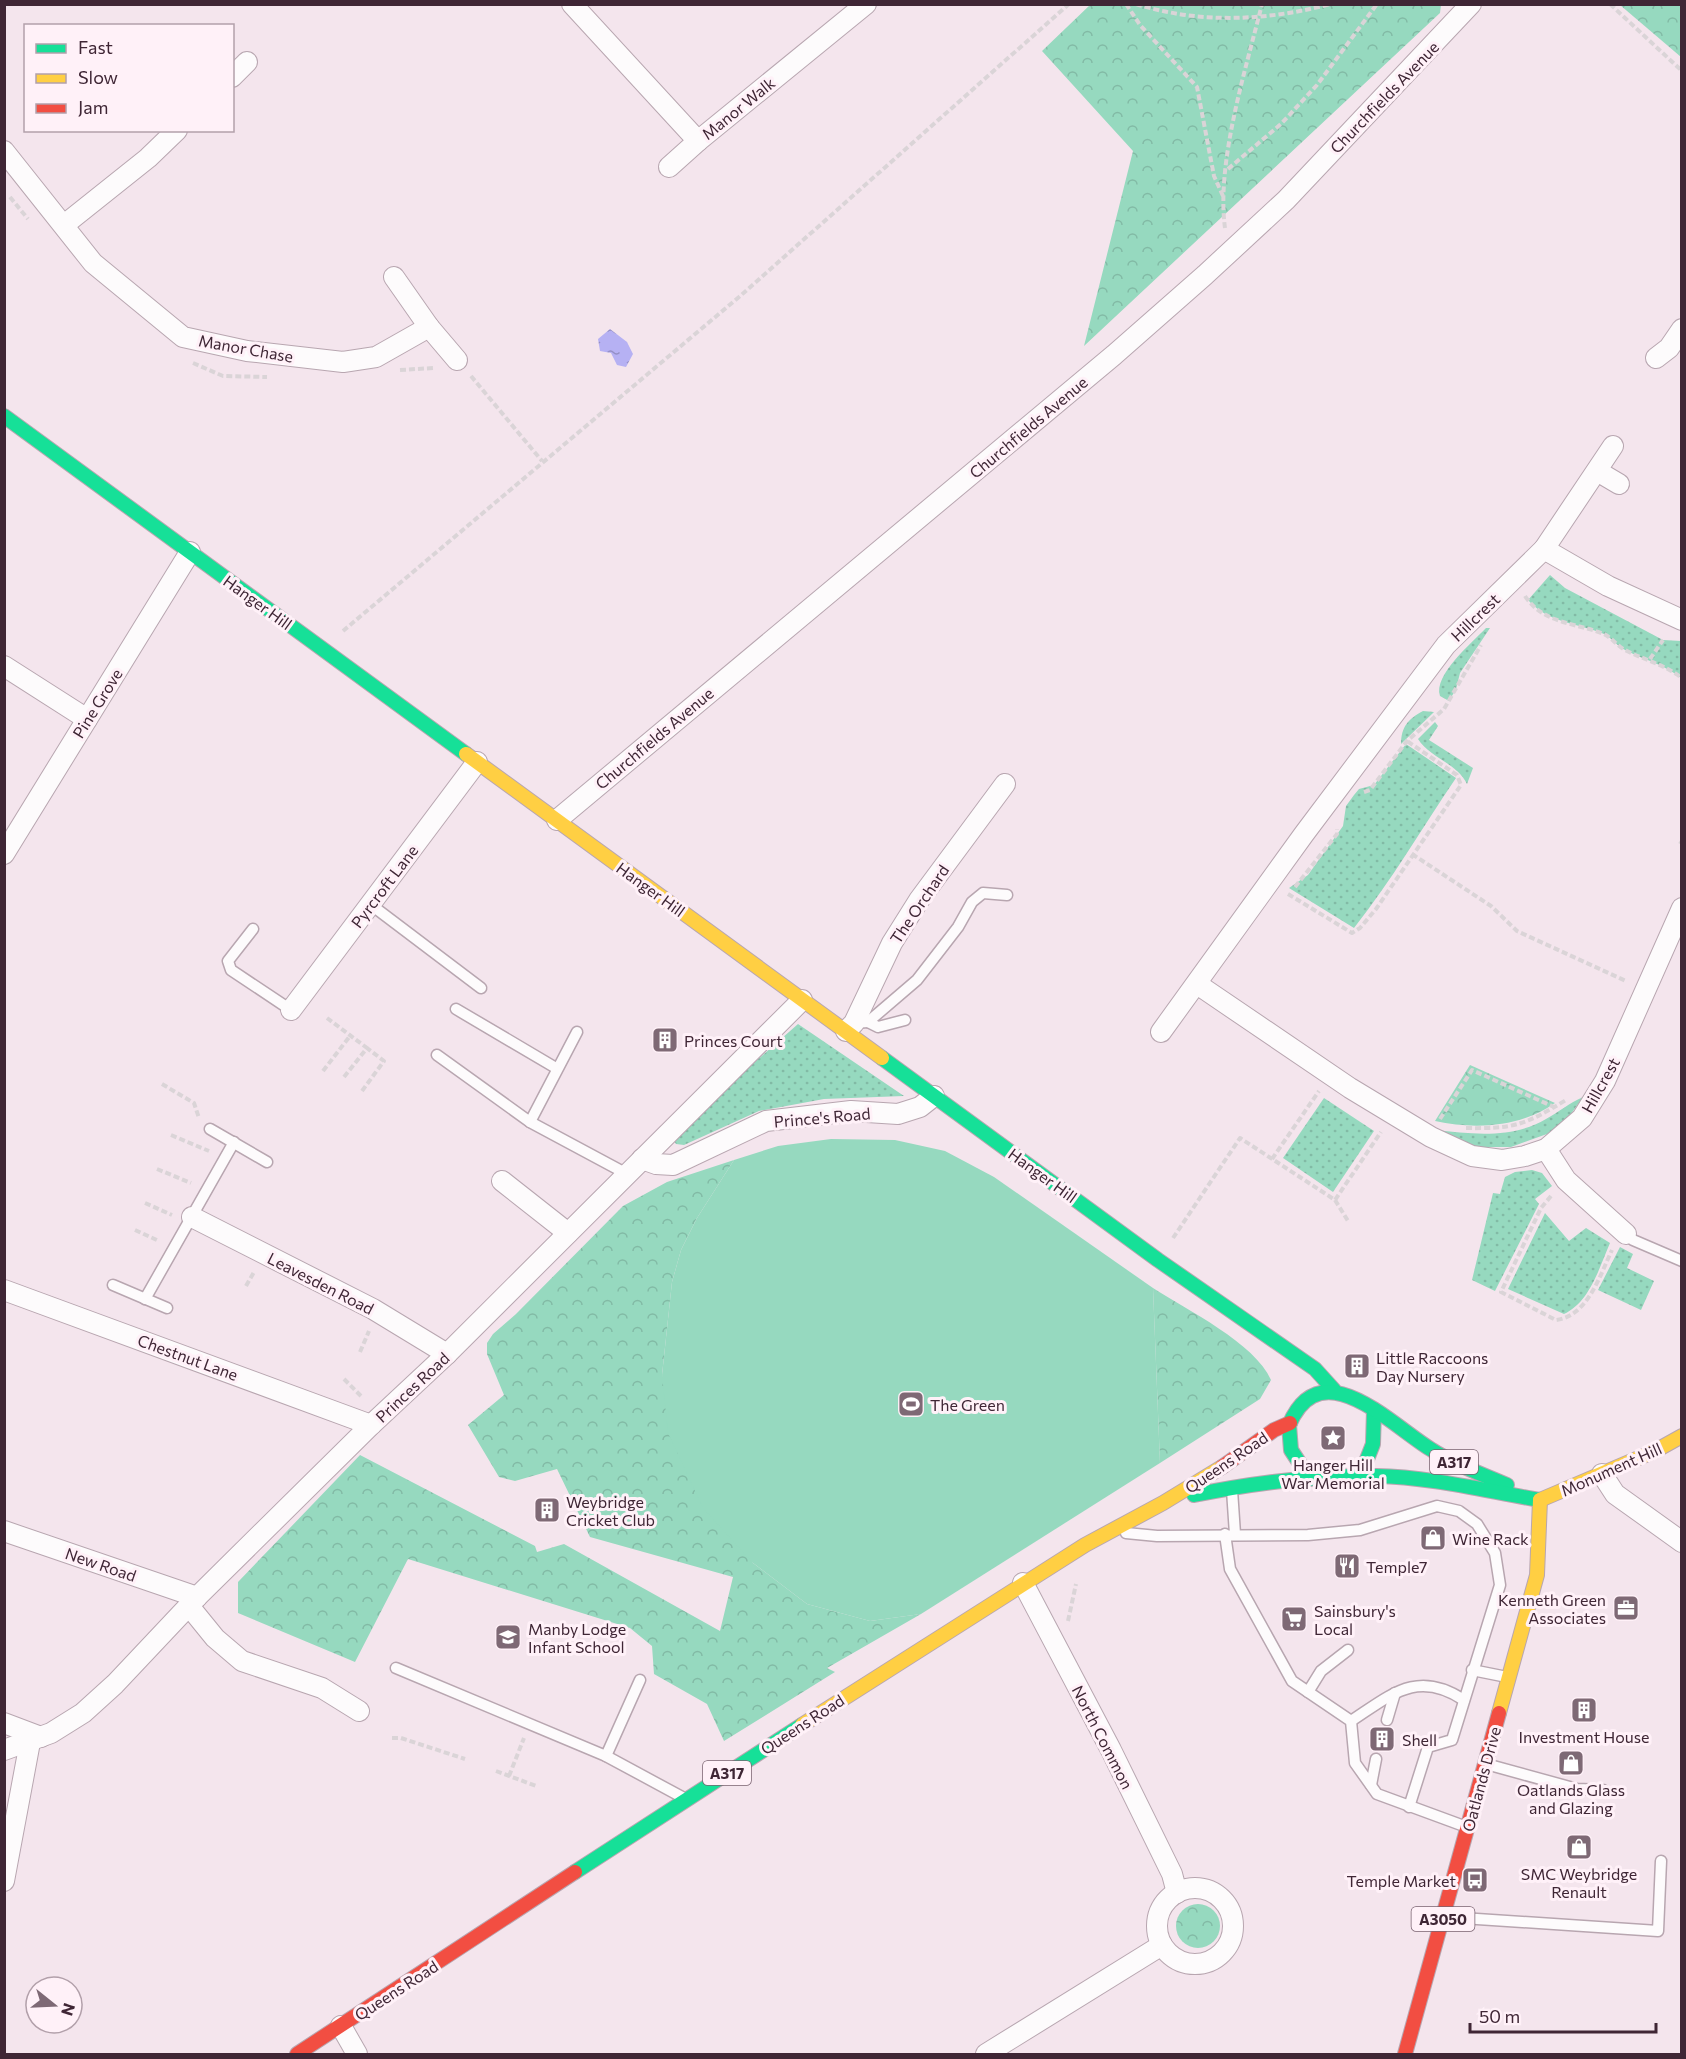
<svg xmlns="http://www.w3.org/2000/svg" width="1686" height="2059" font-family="Commissioner,sans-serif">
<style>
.grass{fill:url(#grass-dots)}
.forest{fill:url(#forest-crowns)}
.pitch{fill:#96d9bf}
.water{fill:url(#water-ripples)}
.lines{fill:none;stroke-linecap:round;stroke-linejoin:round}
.lane-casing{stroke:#b8a6b0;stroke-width:13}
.street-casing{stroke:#b8a6b0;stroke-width:22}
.fast-casing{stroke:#b8a6b0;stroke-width:16}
.slow-casing{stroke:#b8a6b0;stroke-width:16}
.jam-casing{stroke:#b8a6b0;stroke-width:16}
.path{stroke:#dad4d7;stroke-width:4;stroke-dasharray:6 3;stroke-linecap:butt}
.lane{stroke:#fdfbfc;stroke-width:10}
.street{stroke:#fdfbfc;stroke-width:20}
.fast{stroke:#16e098;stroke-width:14}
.slow{stroke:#ffcf43;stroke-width:14}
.jam{stroke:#f24e42;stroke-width:14}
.labels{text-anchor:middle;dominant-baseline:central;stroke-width:6;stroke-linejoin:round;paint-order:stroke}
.shield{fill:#fff1f8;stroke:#796370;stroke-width:1.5}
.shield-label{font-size:15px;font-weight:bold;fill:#3f2635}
.street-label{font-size:16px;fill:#3f2635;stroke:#fff1f8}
.poi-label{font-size:16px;fill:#3f2635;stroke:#fff1f8;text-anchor:start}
</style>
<defs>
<pattern id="grass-dots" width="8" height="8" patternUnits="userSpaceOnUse" patternTransform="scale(1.5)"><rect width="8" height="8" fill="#96d9bf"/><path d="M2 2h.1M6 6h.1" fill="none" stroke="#82baa5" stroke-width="1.8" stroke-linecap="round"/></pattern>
<pattern id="forest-crowns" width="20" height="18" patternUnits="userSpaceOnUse" patternTransform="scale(1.5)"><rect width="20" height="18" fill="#96d9bf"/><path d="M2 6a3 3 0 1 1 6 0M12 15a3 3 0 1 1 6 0" fill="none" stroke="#82baa5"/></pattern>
<pattern id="water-ripples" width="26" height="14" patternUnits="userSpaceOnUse" patternTransform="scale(1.5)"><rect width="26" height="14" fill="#b6b1f3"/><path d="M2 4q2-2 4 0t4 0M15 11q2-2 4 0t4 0" fill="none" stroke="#9590c6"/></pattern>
</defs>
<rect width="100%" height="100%" fill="#f4e5ed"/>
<g class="grass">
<path d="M1550 575 1565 588 1663 640 1681 641V678C1665 665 1645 660 1627 651 1618 647 1612 638 1604 634 1577 623 1548 623 1528 600Z"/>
<path d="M1486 628H1490L1460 673 1456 689 1449 701 1440 696C1433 675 1472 643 1486 628Z"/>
<path d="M1423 711 1434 712 1401 744C1401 727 1408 719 1423 711Z"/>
<path d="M1435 722 1438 726 1429 740 1473 768 1467 784C1457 763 1430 758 1418 739Z"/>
<path d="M1406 744 1456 778C1422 828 1392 880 1354 928L1289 888 1308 875 1343 826 1346 806 1354 795 1359 789 1374 785Z"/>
<polygon points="798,1024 904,1096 824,1099 759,1111 684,1145 676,1144 673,1139 676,1132"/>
<path d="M1583 1097 1566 1121 1547 1134 1511 1147H1471L1435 1130C1473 1134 1512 1139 1546 1119 1559 1112 1569 1103 1583 1097Z"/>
<polygon points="1324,1098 1374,1131 1333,1192 1283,1158"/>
<polygon points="1532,1170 1542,1173 1552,1186 1535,1199 1539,1204 1495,1291 1472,1280 1493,1193 1500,1194 1505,1177 1515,1172"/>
<path d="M1545 1213 1569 1241 1586 1228 1610 1243C1599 1268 1590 1302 1564 1314L1508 1289Z"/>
<polygon points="1620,1247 1633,1254 1627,1268 1654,1281 1641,1310 1598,1290"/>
</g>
<g class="forest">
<polygon points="1091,4 1441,4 1441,5 1440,13 1084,346 1133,151 1042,51"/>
<polygon points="1620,5 1681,5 1681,57"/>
<path d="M1470 1065 1555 1103C1521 1127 1476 1130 1435 1121Z"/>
<polygon points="734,1160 697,1218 681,1250 672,1282 662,1375 753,1563 807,1604 870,1621 921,1614 827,1668 835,1672 724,1741 707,1704 654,1674 652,1646 630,1628 408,1559 355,1662 238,1613 238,1582 360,1455 535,1546 537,1552 564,1544 720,1631 733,1577 590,1537 557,1469 515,1481 499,1477 468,1425 504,1395 487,1354 487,1343 493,1334 516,1314 623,1206 667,1182"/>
<path d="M1153 1288C1187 1310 1255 1343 1271 1380L1260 1399 1160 1463Z"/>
<circle cx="1198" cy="1926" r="22"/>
</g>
<polygon class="pitch" points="831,1139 895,1140 945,1151 994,1177 1153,1288 1160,1463 921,1614 870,1621 807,1604 753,1563 703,1508 668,1433 662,1375 672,1282 681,1250 697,1218 734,1160 778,1146"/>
<polygon class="water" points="610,329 627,342 633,354 626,367 617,365 611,353 600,351 598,339"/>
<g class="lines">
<defs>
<g id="lane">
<polyline points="370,904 481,988"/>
<polyline points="253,929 228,961 231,970 291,1010"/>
<polyline points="456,1009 556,1068"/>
<polyline points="868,1022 878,1027 905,1020"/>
<polyline points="854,1023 868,1022 917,980 958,927 972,902 983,893 1007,895"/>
<polyline points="437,1055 530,1122 627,1174"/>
<polyline points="530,1122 577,1032"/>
<polyline points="210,1129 267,1162"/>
<polyline points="1626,1234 1633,1240 1682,1261"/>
<polyline points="113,1285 167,1308"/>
<polyline points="145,1299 234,1142"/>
<polyline points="1232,1490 1235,1534"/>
<polyline points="1126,1533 1157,1536 1308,1535 1360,1530 1437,1506 1459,1511 1477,1524 1495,1553 1500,1585 1452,1740 1428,1747 1409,1807"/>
<polyline points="1225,1534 1230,1569 1292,1681 1351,1721 1355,1763 1377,1794 1464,1826"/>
<polyline points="396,1668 606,1756 640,1680"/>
<polyline points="1472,1670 1507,1677"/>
<polyline points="1308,1692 1321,1671 1348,1650"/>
<polyline points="1387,1720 1395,1693"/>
<path d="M1351 1721C1391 1695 1417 1669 1464 1700"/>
<polyline points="606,1756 682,1797"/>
<polyline points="1486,1764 1577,1789 1603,1790"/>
<polyline points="1371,1785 1376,1759"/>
<polyline points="1447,1917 1658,1931 1661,1861"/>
</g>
<g id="street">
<polyline points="572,4 698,141 866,4"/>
<polyline points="232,77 247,62"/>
<polyline points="4,151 93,263 183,337 247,351 343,362 376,357 429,327 394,277"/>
<polyline points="669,167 698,141"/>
<polyline points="64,225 148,158 177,130"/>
<polyline points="429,327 457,360"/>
<polyline points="1656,358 1669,348 1682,329"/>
<polyline points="1597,471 1619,484"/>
<polyline points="1544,549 1613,446"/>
<polyline points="4,666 87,719"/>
<polyline points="557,820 1114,355 1205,275 1286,200 1471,4"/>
<polyline points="4,854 190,552"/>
<polyline points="1197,984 1350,1088 1431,1137 1472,1156 1502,1160 1525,1156 1546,1149 1582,1118 1605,1081 1682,908"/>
<polyline points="291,1010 477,762"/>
<polyline points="846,1031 854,1023 892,943 919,900 1005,784"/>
<polyline points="1161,1032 1304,834 1446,645 1544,549 1608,586 1682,620"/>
<polyline points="1546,1149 1566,1180 1626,1234"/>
<polyline points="642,1159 656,1164 673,1165 766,1121 851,1111 898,1114 920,1107 934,1096"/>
<polyline points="502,1181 568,1233"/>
<polyline points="192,1217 373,1309 447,1354"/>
<polyline points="4,1290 371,1425"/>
<polyline points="1602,1474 1615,1494 1682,1542"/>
<polyline points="4,1531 197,1597"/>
<polyline points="1023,1583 1111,1750 1172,1874 1177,1893"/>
<polyline points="189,1606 215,1638 242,1661 322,1688 359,1711"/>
<polyline points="4,1723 41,1737"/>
<polyline points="4,1750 51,1733 83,1713 115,1684 197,1597 371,1425 447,1354 802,1000"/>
<polyline points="4,1881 30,1742"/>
<circle cx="1195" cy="1926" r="38"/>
<polyline points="341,2026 357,2054"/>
<polyline points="986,2054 1162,1945"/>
</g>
<g id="fast">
<polyline points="4,416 466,754"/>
<polyline points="882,1058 1158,1260 1315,1369 1334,1390"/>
<polyline points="1360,1477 1373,1444 1374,1410"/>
<path d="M1310 1479 1291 1450 1289 1425C1321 1349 1392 1426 1432 1450 1455 1465 1482 1474 1507 1485"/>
<path d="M1194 1495C1253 1483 1315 1475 1376 1476 1431 1477 1486 1491 1540 1500"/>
<polyline points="575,1872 802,1725"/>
</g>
<g id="slow">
<polyline points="466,754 882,1058"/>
<polyline points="1540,1500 1655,1451 1682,1436"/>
<polyline points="1499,1713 1537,1575 1540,1500"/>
<polyline points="802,1725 1085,1545 1163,1503 1222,1467"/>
</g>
<g id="jam">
<polyline points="1222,1467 1274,1430 1290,1423"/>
<polyline points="297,2054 575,1872"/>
<polyline points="1405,2054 1499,1713"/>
</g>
</defs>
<use href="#lane" class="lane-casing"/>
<use href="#street" class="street-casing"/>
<use href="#fast" class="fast-casing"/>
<use href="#slow" class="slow-casing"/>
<use href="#jam" class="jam-casing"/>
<g class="path">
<polyline points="1126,4 1140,25 1197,87 1214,176 1223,196"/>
<path d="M1136 4C1200 24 1266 21 1331 4"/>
<polyline points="1610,4 1682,71"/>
<polyline points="1228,169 1281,124 1317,85 1377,4"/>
<polyline points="10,197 28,219"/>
<path d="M1225 228C1216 162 1246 69 1262 4"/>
<polyline points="193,363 223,376 267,377"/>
<polyline points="400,370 434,368"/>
<polyline points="471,376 542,461"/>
<path d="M1525 596C1543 624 1577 623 1604 634 1612 638 1618 647 1627 651 1645 660 1665 665 1682 678"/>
<polyline points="343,631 739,297 1069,4"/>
<polyline points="1650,659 1663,640"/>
<polyline points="1364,792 1370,790 1407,741 1444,709 1481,645"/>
<polyline points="1680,844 1682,841"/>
<polyline points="1412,854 1491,906 1517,931 1626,981"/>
<polyline points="1295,887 1337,834 1337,829"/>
<polyline points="1288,894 1352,933 1360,928 1376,909 1461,785 1457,775 1407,741"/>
<polyline points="327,1018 367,1048 344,1077"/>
<polyline points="323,1071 350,1036"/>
<polyline points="162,1084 194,1103 199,1118"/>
<polyline points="362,1091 384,1061 367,1048"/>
<polyline points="1440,1119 1472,1070 1554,1107"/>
<path d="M1466 1128C1514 1129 1525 1125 1566 1100"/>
<polyline points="171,1135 209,1151"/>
<polyline points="1272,1159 1319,1091"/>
<polyline points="157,1169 191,1183"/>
<path d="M1551 1196 1541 1208 1501 1292 1556 1320C1588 1316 1600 1275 1612 1250"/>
<polyline points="1335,1200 1348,1221"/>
<polyline points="145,1203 172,1215"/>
<polyline points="135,1230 159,1241"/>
<polyline points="1173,1238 1240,1138 1335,1200 1381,1132"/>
<polyline points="246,1286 254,1272"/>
<polyline points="360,1352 369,1331"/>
<polyline points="344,1379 361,1396"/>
<polyline points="1068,1621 1076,1584"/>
<polyline points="392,1738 401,1738 465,1759"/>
<polyline points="496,1771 536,1786"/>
<polyline points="509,1776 524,1738"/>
</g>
<use href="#lane" class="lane"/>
<use href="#street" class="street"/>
<use href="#fast" class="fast"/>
<use href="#slow" class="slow"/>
<use href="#jam" class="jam"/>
</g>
<defs>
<symbol id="building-square" viewBox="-11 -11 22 22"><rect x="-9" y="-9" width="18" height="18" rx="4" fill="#7e6975" stroke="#fff1f8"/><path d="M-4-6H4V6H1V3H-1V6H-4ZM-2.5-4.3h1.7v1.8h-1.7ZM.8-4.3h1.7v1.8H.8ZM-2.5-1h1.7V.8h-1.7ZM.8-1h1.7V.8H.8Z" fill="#fff"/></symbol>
<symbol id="stadium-square" viewBox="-11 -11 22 22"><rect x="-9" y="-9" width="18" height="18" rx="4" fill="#7e6975" stroke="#fff1f8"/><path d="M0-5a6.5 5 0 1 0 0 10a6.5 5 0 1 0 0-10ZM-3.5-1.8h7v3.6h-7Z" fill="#fff"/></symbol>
<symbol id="sight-square" viewBox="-11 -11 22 22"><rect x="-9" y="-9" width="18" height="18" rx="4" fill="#7e6975" stroke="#fff1f8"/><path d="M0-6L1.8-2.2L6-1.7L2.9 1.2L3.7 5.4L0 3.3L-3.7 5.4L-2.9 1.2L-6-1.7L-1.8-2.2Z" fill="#fff"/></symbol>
<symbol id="shop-square" viewBox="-11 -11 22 22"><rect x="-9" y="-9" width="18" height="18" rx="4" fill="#7e6975" stroke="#fff1f8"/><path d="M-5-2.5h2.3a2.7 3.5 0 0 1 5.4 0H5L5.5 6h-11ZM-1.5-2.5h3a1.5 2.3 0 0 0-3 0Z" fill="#fff"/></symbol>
<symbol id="restaurant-square" viewBox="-11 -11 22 22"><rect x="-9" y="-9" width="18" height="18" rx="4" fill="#7e6975" stroke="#fff1f8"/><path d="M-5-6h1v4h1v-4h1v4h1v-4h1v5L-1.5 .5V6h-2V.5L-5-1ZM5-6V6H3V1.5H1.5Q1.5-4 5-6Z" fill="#fff"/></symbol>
<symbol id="office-square" viewBox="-11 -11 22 22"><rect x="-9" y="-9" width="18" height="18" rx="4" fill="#7e6975" stroke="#fff1f8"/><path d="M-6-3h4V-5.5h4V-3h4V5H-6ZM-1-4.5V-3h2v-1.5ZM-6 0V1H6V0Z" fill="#fff"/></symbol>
<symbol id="supermarket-square" viewBox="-11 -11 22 22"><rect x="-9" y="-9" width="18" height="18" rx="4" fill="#7e6975" stroke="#fff1f8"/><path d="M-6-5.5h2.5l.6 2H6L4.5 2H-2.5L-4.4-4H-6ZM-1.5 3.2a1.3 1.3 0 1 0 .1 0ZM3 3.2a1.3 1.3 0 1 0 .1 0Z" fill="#fff"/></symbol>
<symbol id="school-square" viewBox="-11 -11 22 22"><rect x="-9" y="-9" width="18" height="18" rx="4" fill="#7e6975" stroke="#fff1f8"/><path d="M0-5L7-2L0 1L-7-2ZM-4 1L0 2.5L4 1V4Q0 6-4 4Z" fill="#fff"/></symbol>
<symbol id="bus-square" viewBox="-11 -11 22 22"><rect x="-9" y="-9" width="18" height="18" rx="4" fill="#7e6975" stroke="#fff1f8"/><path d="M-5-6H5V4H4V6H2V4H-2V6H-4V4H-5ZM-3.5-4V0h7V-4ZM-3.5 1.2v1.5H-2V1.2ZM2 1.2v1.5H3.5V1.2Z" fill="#fff"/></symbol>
</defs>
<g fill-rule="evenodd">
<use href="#building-square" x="650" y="1025" width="30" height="30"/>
<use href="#building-square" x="1342" y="1351" width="30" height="30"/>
<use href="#stadium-square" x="896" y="1389" width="30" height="30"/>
<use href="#sight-square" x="1318" y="1423" width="30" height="30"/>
<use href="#building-square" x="532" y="1495" width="30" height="30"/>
<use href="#shop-square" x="1418" y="1523" width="30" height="30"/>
<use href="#restaurant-square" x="1332" y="1551" width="30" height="30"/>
<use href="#office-square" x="1611" y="1593" width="30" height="30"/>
<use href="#supermarket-square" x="1279" y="1604" width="30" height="30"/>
<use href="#school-square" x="493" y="1622" width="30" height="30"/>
<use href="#building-square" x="1569" y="1695" width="30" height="30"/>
<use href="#building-square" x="1367" y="1724" width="30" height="30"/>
<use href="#shop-square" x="1556" y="1748" width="30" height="30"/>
<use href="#shop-square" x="1564" y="1832" width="30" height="30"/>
<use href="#bus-square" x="1460" y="1865" width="30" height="30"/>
</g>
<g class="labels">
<g class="shield">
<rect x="1430" y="1450" width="48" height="24" rx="4.5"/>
<rect x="703" y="1761" width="48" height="24" rx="4.5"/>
<rect x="1411.5" y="1907" width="63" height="24" rx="4.5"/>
</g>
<g class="shield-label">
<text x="1454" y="1462">A317</text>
<text x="727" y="1773">A317</text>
<text x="1443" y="1919">A3050</text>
</g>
<g class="street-label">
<text transform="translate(1384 97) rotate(-46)">Churchfields Avenue</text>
<text transform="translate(738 108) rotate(-39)">Manor Walk</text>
<text transform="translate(246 348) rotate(10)">Manor Chase</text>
<text transform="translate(1028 427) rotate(-40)">Churchfields Avenue</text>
<text transform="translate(258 602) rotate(36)">Hanger Hill</text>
<text transform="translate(1475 617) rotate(-44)">Hillcrest</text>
<text transform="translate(97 703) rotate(-58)">Pine Grove</text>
<text transform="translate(654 738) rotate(-40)">Churchfields Avenue</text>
<text transform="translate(384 886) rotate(-53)">Pyrcroft Lane</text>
<text transform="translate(651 889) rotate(36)">Hanger Hill</text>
<text transform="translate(919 904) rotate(-56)">The Orchard</text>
<text transform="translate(1600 1085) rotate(-61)">Hillcrest</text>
<text transform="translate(822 1117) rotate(-5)">Prince's Road</text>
<text transform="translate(1043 1175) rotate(36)">Hanger Hill</text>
<text transform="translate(321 1283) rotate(27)">Leavesden Road</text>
<text transform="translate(188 1357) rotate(20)">Chestnut Lane</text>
<text transform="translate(412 1387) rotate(-43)">Princes Road</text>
<text transform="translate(1226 1462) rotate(-34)">Queens Road</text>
<text transform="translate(1611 1469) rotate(-24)">Monument Hill</text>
<text transform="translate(101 1564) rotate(19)">New Road</text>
<text transform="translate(802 1724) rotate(-33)">Queens Road</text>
<text transform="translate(1103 1737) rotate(63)">North Common</text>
<text transform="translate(1481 1779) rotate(-75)">Oatlands Drive</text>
<text transform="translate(396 1990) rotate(-33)">Queens Road</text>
</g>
<g class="poi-label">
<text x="684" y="1040">Princes Court</text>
<text x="1376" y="1357">Little Raccoons<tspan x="1376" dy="18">Day Nursery</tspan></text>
<text x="930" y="1404">The Green</text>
<text x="1333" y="1464" text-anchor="middle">Hanger Hill<tspan x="1333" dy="18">War Memorial</tspan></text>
<text x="566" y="1501">Weybridge<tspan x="566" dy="18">Cricket Club</tspan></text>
<text x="1452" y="1538">Wine Rack</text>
<text x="1366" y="1566">Temple7</text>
<text x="1606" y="1599" text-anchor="end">Kenneth Green<tspan x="1606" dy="18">Associates</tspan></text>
<text x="1314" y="1610">Sainsbury's<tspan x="1314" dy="18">Local</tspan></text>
<text x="528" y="1628">Manby Lodge<tspan x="528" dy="18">Infant School</tspan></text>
<text x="1584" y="1736" text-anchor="middle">Investment House</text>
<text x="1402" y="1739">Shell</text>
<text x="1571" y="1789" text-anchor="middle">Oatlands Glass<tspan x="1571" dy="18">and Glazing</tspan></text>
<text x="1579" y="1873" text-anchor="middle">SMC Weybridge<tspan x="1579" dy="18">Renault</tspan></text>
<text x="1456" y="1880" text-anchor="end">Temple Market</text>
</g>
</g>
<rect width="1686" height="2059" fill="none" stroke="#3f2635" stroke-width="12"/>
<rect x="24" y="24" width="210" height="108" fill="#fff1f8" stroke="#b2a0aa" stroke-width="1.5"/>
<rect x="36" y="44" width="30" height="9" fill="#16e098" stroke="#b2a0aa" stroke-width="1.5"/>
<text x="78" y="54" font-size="18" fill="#3f2635">Fast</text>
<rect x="36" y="74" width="30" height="9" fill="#ffcf43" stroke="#b2a0aa" stroke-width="1.5"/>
<text x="78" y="84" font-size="18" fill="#3f2635">Slow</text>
<rect x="36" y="104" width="30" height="9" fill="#f24e42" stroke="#b2a0aa" stroke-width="1.5"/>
<text x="78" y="114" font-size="18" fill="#3f2635">Jam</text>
<g transform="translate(54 2005) rotate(108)"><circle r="28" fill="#fff1f8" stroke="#b2a0aa" stroke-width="1.5"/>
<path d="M0-4.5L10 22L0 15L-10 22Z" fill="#7e6975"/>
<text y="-9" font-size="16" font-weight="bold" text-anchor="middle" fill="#3f2635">N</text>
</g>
<path d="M1470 2023v9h186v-9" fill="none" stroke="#3f2635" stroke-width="3"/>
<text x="1479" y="2023" font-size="18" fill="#3f2635" stroke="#fff1f8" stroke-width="4.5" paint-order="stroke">50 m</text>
</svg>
